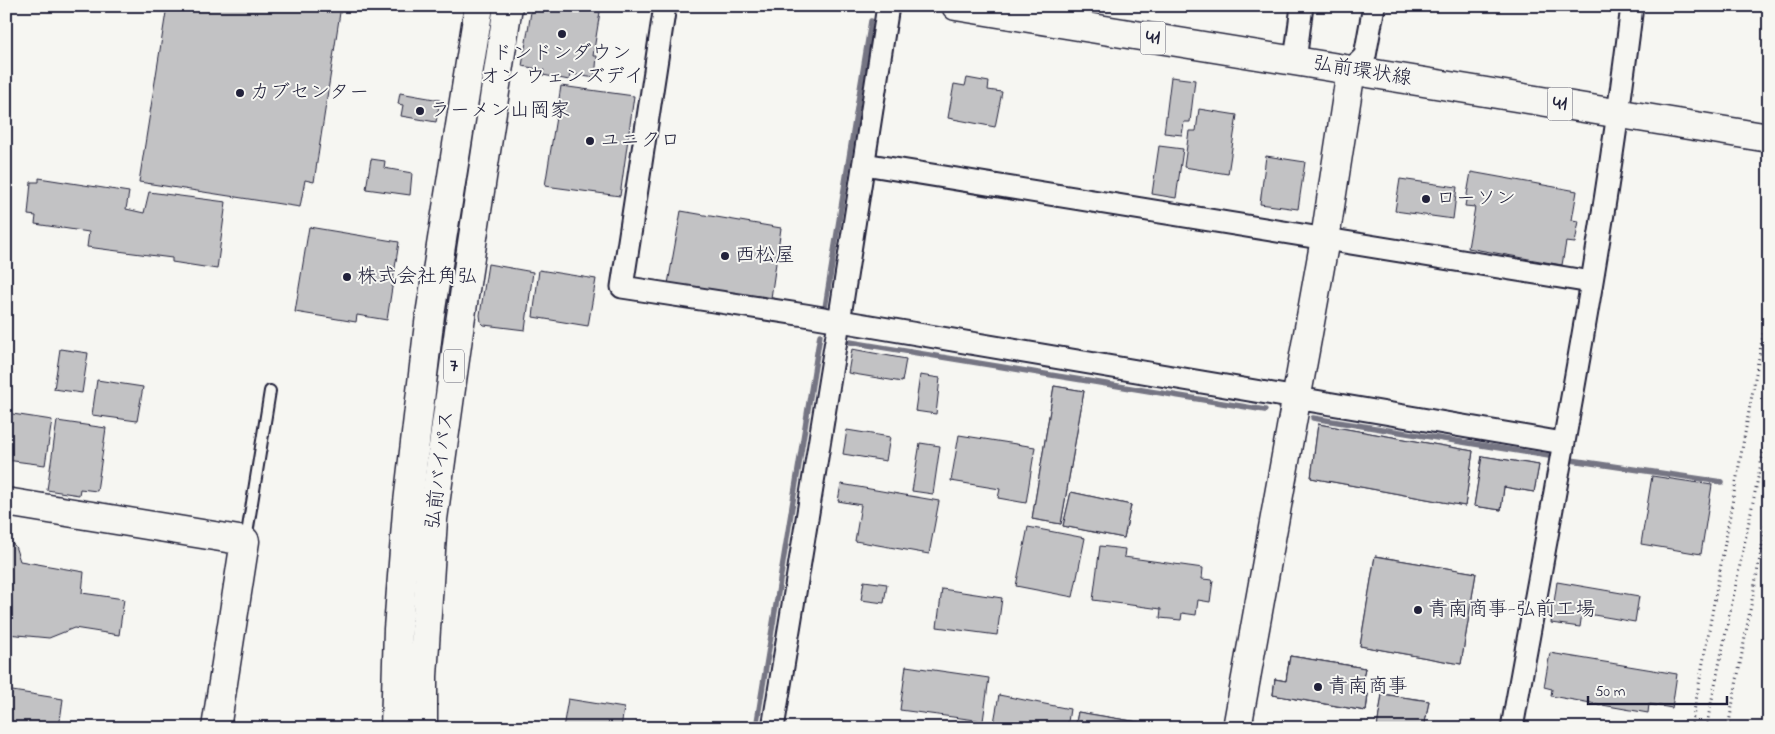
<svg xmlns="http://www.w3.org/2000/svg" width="1775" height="734" font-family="'Indie Flower','Klee One',sans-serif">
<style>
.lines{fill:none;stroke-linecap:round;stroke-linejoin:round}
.stream{stroke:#757583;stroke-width:5.5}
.building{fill:#c2c2c4;stroke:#22223b}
.lane-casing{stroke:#22223b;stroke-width:14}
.street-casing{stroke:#22223b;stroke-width:25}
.secondary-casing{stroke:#22223b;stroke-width:31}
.primary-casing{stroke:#22223b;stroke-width:31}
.highway-casing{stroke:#22223b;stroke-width:31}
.path{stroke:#22223b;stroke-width:3;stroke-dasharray:1 4;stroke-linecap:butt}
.lane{stroke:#f6f6f2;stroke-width:10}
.street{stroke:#f6f6f2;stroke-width:21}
.secondary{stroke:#f6f6f2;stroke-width:28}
.primary{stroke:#f6f6f2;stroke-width:28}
.highway{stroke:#f6f6f2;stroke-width:28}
.poi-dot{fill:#22223b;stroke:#f6f6f2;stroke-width:2}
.labels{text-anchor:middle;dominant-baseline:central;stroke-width:4;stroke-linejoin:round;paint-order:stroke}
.shield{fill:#f6f6f2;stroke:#626272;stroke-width:1}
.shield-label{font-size:19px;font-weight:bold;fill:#22223b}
.poi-label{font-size:20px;fill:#22223b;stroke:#f6f6f2;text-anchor:start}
.street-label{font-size:20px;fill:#22223b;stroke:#f6f6f2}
</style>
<rect width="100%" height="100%" fill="#f6f6f2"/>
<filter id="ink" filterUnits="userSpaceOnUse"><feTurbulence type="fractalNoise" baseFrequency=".02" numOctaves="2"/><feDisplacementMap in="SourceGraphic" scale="10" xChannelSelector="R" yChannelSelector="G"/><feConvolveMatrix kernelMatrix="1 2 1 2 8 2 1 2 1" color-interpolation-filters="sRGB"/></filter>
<g filter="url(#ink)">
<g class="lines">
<g class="stream">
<polyline points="825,308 871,21"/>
<polyline points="850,342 1265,410"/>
<polyline points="1313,418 1549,456"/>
<polyline points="1571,460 1722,482"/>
<polyline points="756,728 820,335"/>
</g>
</g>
<g class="building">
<polygon points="167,6 341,6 314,182 305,180 300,207 139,182"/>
<polygon points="532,6 560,6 600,12 593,56 597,56 595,78 570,74 569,80 543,75 544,70 522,66"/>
<polygon points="1171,77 1195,80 1190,122 1184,122 1182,135 1164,133"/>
<polygon points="967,78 989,82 988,90 1002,92 995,127 948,118 954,84 965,86"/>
<polygon points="561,86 634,96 620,196 545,186"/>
<polygon points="400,93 440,100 436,122 401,116 403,105 398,104"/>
<polygon points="1199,109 1237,115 1228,174 1184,167 1189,131 1196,131"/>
<polygon points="1159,146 1183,149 1176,198 1152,194"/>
<polygon points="1266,156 1305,162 1298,209 1260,204"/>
<polygon points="371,159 385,161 384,168 412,173 410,195 366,189"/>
<polygon points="1471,172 1577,191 1572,220 1579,221 1575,243 1566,242 1562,265 1468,248 1475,207 1465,206"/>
<polygon points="39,178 129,192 126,209 144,213 149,192 226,202 217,269 172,262 172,258 87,247 89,232 35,224 36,216 28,215 31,182 39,182"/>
<polygon points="1400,179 1457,187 1453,219 1395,211"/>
<polygon points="681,211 781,228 771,298 668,284"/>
<polygon points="309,227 399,242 387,320 357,315 356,322 295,312"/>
<polygon points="488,264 533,272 525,330 484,325 481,322 480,315"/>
<polygon points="539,270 596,279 588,326 533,317"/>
<polygon points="60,349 88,353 82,393 54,389"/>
<polygon points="852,349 906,359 902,382 848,373"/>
<polygon points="920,375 940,378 936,414 915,411"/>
<polygon points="97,380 143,387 137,421 92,415"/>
<polygon points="1054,386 1084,391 1061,524 1032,519"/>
<polygon points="1054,386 1084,391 1061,524 1032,519"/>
<polygon points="6,413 52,420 45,465 6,460"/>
<polygon points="57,421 106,428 97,491 80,489 79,495 47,490"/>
<polygon points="1318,424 1473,451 1465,506 1311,478"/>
<polygon points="1318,424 1473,451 1465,506 1311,478"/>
<polygon points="847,430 890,437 886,461 843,454"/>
<polygon points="959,435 1035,447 1026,503 998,498 1000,489 951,481"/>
<polygon points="920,443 940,446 933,494 912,491"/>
<polygon points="1482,456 1539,465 1534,492 1504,487 1501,510 1474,506"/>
<polygon points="1482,456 1539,465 1534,492 1504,487 1501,510 1474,506"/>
<polygon points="1652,476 1712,485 1701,554 1641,544"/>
<polygon points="841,484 939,501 929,554 855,541 861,505 838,501"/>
<polygon points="1071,492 1131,505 1124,538 1063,526"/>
<polygon points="1071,492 1131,505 1124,538 1063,526"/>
<polygon points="1028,527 1085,538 1073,597 1016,586"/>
<polygon points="6,535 9,536 8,540 15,546 20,561 84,572 82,593 124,599 119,635 74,628 49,638 7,634 6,639"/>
<polygon points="1100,546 1125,549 1124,557 1203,568 1202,579 1213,580 1210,602 1198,600 1196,615 1182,613 1181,620 1160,618 1161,609 1093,600"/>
<polygon points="1375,556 1476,573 1461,664 1360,646"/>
<polygon points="1375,556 1476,573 1461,664 1360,646"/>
<polygon points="864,581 887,584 884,603 861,600"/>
<polygon points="1557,582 1639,596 1635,622 1582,613 1580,627 1551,623"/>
<polygon points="942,589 1002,598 997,635 937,627"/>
<polygon points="1550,653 1677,674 1672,708 1649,704 1648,713 1551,696 1552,689 1544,687"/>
<polygon points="1290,656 1365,668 1360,693 1368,694 1366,711 1273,695 1275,679 1286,681"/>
<polygon points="1290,656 1365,668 1360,693 1368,694 1366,711 1273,695 1275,679 1286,681"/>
<polygon points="1290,656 1365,668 1360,693 1368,694 1366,711 1273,695 1275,679 1286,681"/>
<polygon points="906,666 989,678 983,721 900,710"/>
<polygon points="6,690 63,699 59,728 6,728"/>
<polygon points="1382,694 1429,701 1424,728 1377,728"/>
<polygon points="1382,694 1429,701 1424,728 1377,728"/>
<polygon points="999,695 1070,709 1067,728 993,728"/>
<polygon points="568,699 624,708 621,728 563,728"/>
<polygon points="1078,712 1174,728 1075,728"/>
<polygon points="1078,712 1174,728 1075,728"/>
<polygon points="444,723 474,728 444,728"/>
</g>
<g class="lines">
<defs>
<polyline id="lane" points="246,540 270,391"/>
<g id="street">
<polyline points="665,6 622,287 805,315 1563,443"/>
<polyline points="1295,61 1302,6"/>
<polyline points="1351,70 1365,56 1374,6"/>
<polyline points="864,164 1591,282"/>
<polyline points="773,728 839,322 888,6"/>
<path d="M1512 728C1555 488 1603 248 1632 6"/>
</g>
<g id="secondary">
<polyline points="6,502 245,541 216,728"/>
<polyline points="1237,728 1325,239 1351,70"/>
</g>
<polyline id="primary" points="956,6 1769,138"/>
<g id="highway">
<polyline points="395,728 398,629 407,511 430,315 479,6"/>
<polyline points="423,728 423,676 433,519 460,323 508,6"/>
</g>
</defs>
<use href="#lane" class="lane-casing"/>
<use href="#street" class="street-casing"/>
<use href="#secondary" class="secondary-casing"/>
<use href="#primary" class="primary-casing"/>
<use href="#highway" class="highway-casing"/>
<g class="path">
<polyline points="1691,728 1769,302"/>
<polyline points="1706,728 1769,425"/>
<polyline points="1728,728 1769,509"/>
</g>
<use href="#lane" class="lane"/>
<use href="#street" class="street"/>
<use href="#secondary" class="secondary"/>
<use href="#primary" class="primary"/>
<use href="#highway" class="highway"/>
</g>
</g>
<g class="poi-dot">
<circle cx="562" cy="34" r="5"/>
<circle cx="240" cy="93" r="5"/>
<circle cx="420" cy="111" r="5"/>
<circle cx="590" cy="141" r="5"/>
<circle cx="1426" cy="199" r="5"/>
<circle cx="725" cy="256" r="5"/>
<circle cx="347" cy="277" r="5"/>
<circle cx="1418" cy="610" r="5"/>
<circle cx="1318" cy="687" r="5"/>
</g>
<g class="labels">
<g class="shield">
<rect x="1140.5" y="21.5" width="25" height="33" rx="4"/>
<rect x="1547.5" y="87.5" width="25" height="33" rx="4"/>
<rect x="444" y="349.5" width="20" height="33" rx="4"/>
</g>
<g class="shield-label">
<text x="1153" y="38">41</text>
<text x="1560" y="104">41</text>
<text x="454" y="366">7</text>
</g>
<g class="poi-label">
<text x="562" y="54" text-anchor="middle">ドンドンダウン<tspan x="562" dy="23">オン ウェンズデイ</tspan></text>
<text x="250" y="93">カブセンター</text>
<text x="430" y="111">ラーメン山岡家</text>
<text x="600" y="141">ユニクロ</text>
<text x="1436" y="199">ローソン</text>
<text x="735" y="256">西松屋</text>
<text x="357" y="277">株式会社角弘</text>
<text x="1428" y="610">青南商事-弘前工場</text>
<text x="1328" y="687">青南商事</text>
</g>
<g class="street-label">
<text transform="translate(1362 72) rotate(9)">弘前環状線</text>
<text transform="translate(441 470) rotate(-83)">弘前バイパス</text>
</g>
</g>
<rect width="1775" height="734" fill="none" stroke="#f6f6f2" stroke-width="25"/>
<rect x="12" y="12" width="1750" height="709" fill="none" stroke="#22223b" stroke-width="2" filter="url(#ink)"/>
<path d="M1588 696v8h139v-8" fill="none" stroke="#22223b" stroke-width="2.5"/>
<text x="1595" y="696" font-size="15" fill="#22223b" stroke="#f6f6f2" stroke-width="4" paint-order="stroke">50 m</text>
</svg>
